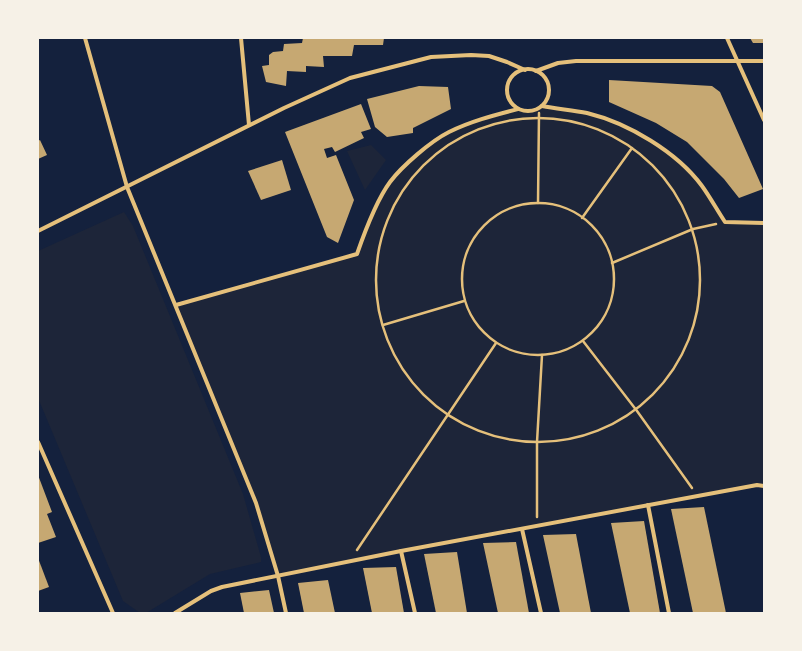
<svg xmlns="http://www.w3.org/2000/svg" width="802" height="651" font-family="'Noto Sans',sans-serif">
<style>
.green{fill:#1d2539}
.building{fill:#c6a872}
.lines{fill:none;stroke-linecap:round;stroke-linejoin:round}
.path{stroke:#e5c07b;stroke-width:2.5}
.minor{stroke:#e5c07b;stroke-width:4}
</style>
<rect width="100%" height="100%" fill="#14213d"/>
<g class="green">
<polygon points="542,106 588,114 640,135 674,158 701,185 725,222 764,223 764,486 757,485 278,576 265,530 176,305 357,254 363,236 390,182 420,152 447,133 473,122 518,109 532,111"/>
<polygon points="371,145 386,160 365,190 347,151"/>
<polygon points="124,212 133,226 243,494 261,557 261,562 210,574 146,613 140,613 123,601 38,398 38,251"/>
</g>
<g class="building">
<polygon points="303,38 384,38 383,45 354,45 352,56 323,56 324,67 306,66 306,72 287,71 286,86 266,82 262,66 269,65 269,55 273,52 283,51 284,44 302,43"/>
<polygon points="750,38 764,38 764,43 753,43"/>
<polygon points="609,80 712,86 720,92 763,189 739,198 724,179 687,142 656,123 609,102"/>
<polygon points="419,86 448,87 451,109 413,128 413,133 387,137 375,127 367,99"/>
<polygon points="361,104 371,129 361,132 364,138 335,152 332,147 324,149 327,158 336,155 354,200 338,243 327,237 285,132"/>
<polygon points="40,140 47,155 38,159 38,141"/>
<polygon points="282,160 291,190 261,200 248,171"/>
<polygon points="38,475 52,512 47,514 56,537 38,543"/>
<polygon points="704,507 726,613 693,613 671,509"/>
<polygon points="644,521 660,613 630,613 611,523"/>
<polygon points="576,534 591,613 560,613 543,535"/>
<polygon points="516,542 529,613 498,613 483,543"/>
<polygon points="457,552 467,613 436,613 424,554"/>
<polygon points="38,558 49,587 38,591"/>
<polygon points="396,567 404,613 372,613 363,568"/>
<polygon points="328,580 335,613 304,613 298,583"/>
<polygon points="269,590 274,613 244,613 240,593"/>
</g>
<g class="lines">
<g class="path">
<circle cx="538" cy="280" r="162"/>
<polyline points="538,203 539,113"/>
<circle cx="538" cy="279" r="76"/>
<polyline points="582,218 632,148"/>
<polyline points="612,263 693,229 716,224"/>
<polyline points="383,325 464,301"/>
<polyline points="583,341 637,411 692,488"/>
<polyline points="537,517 537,442 542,355"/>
<polyline points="357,550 496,343"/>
</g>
<g class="minor">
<polyline points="85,38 127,187 256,503 278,576 286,613"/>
<polyline points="241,38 249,125"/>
<polyline points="727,38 764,120"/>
<circle cx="528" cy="90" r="21"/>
<polyline points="536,71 558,63 576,61 764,61"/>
<path d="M542 106C557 109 573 110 587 113 628 123 677 152 702 186 710 197 717 210 725 222L764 223"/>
<polyline points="38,231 284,108 350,78 431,57 471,55 489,56 507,62 525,70"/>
<path d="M176 305 357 254C365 231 376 201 390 182 402 166 431 141 449 132 471 121 495 115 518 109"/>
<polyline points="38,442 113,613"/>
<polyline points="648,505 669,613"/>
<polyline points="522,529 541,613"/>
<polyline points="401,551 415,613"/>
<polyline points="175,613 211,591 222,587 401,551 757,485 764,486"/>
</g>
</g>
<rect width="802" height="651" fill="none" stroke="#f6f1e7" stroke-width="78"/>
</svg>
